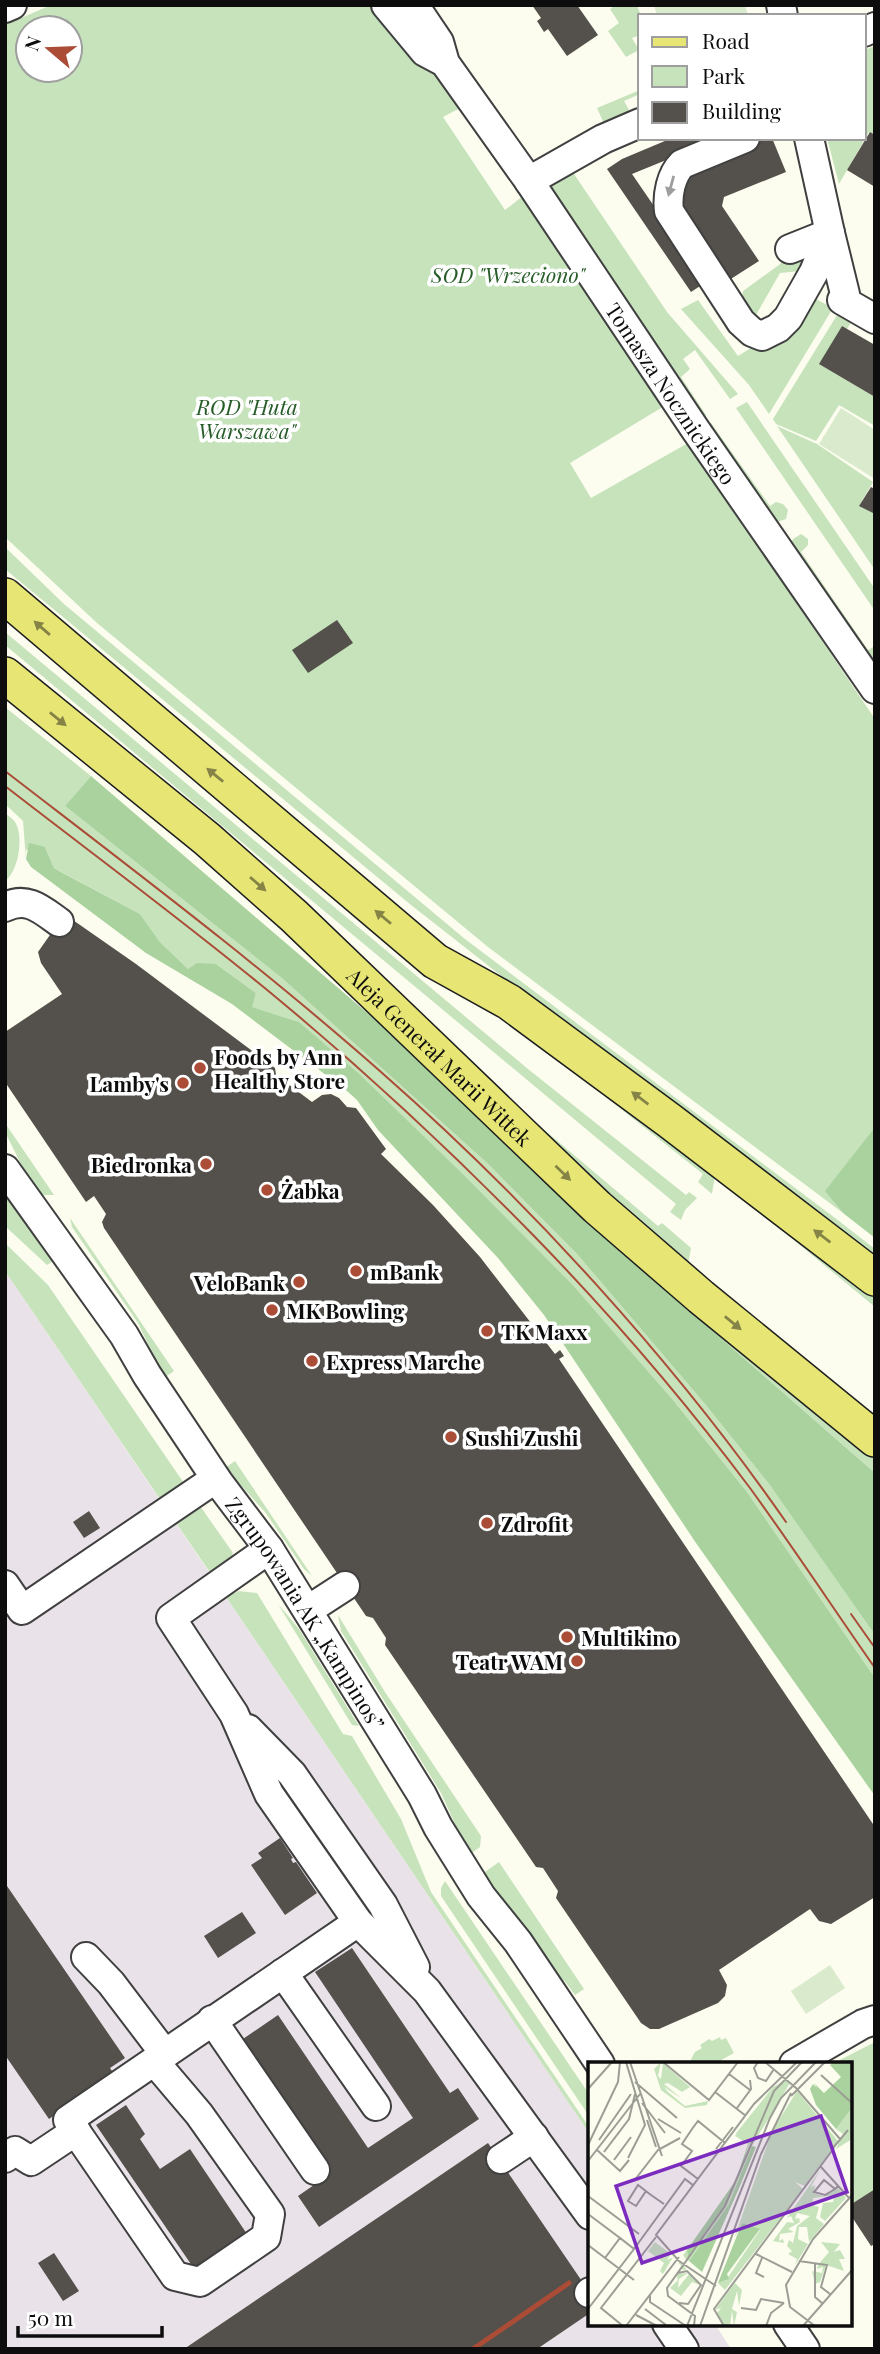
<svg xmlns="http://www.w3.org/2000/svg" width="880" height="2354" font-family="'Playfair Display',serif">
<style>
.industrial{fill:#eae2e9}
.green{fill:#c7e3bc;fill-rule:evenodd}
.forest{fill:#a9d29e}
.pitch{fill:#daebcd}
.building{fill:#54504b}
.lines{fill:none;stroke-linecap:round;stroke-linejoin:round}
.minor-casing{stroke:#404040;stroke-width:32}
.major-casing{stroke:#1e1e1e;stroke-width:38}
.minor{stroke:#fff;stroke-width:28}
.major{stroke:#e7e675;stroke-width:35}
.tram{stroke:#ab4c37;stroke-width:2}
.rail{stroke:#ab4c37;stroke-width:5}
.oneway{fill:#9e9e9e}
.oneway2{fill:#858446}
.poi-dot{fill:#ab4c37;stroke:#fff;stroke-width:2.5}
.labels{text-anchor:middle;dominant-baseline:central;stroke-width:7;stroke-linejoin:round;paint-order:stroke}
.park-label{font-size:21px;font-style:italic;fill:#265c27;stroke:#fff}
.street-label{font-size:21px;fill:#0d0d0d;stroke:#fff}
.poi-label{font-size:21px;font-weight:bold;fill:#0d0d0d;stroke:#fff;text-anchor:start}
.inset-road{fill:none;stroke:#9c9d95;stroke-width:2}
.view{fill:#7b2cbf;fill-opacity:0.15;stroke:#7b2cbf;stroke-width:3.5}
.inset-edge{fill:none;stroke:#0d0d0d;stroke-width:3.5}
</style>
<rect width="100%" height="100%" fill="#fcfdef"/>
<polygon class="industrial" points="5,1271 589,2133 590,2324 715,2324 731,2349 5,2349"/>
<g class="green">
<path d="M51 5H377L462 107 443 117 505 210 523 196 666 405 570 463 591 498 688 443 875 719V1127L826 1191 843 1213 488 947 97 623 5 537V25ZM28 28H70V70H28Z"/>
<polygon points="616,5 637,5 641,16 640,35 632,38 639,50 626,57 608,31 619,23 610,9"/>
<polygon points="875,46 875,135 869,132 839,184 827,138 864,138 864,50"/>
<polygon points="640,90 640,94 624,101 632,115 605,126 597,108"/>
<polygon points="572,171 667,312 738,394 730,399 695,350 683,359 690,369 681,377 706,415 702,417 550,190 552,182"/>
<polygon points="808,258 801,271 780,273 752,322 742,300 743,291 787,259"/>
<polygon points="832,260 839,290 824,281 814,298 833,308 769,414 749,385 681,309 698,300 738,356 757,344"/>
<polygon points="842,307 856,314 847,329 842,326 820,364 875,397 875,426 839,405 816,441 776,424 773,419"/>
<polygon points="747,402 875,589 875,611 736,408"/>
<polygon points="711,423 770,506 776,502 783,504 788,510 786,519 777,522 773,520 708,425"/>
<polygon points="777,426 817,444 873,482 860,504 875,514 875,570"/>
<polygon points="801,534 808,539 808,545 801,552 868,650 875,646 875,671 790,546 793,539"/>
<polygon points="5,547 64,604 465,939 839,1221 875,1249 875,1258 823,1216 550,1014 411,905 5,569"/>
<polygon points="5,632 528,1069 686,1195 689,1192 697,1198 685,1210 681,1220 670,1212 676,1204 5,645"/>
<polygon points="5,707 91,776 65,806 283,979 487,1163 577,1254 705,1404 769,1484 845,1592 875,1635 875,1678 747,1492 673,1400 572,1284 469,1180 299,1022 251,1007 256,993 216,964 188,969 160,942 140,914 54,868 45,847 26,850 26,859 23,821 5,804"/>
<path d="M5 813C10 817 15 820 17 826 23 841 18 872 5 881Z"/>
<polygon points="553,1051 797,1231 875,1294 875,1307 715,1175 712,1194 698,1182 703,1174 553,1055"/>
<polygon points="483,1078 658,1226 662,1223 691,1248 687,1269"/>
<polygon points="5,1123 54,1195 42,1195 32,1186 5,1132"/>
<polygon points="5,1195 52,1262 47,1265 5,1226"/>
<polygon points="70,1218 174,1371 164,1378 138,1323 72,1227"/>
<polygon points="588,1222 875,1452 875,1473"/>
<polygon points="5,1243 48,1285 188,1489 164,1505 5,1271"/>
<polygon points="235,1461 312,1576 304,1569 265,1512 225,1468"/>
<polygon points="198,1503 233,1553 229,1562 211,1574 174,1520"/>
<polygon points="239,1591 257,1593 343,1734 352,1736 401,1819 431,1892 589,2127 589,2133 226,1597"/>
<polygon points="278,1604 299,1629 359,1726 352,1725"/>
<polygon points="338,1615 385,1692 481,1836 480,1847 469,1855 441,1793 341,1631"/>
<polygon points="499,1862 584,1989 575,1995 566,1983 542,1960 482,1874"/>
<polygon points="445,1881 589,2094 589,2116 441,1896 441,1888"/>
<polygon points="720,2037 721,2040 726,2038 734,2053 716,2063 689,2063 695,2052 702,2048 700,2045 709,2039 712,2041"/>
<polygon points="875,2042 875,2189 850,2205 850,2064 832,2064"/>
</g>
<g class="forest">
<polygon points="91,776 435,1071 588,1222 875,1473 875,1635 769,1484 705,1404 577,1254 487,1163 283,979 65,806"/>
<polygon points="29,843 45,847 54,868 61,872 140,914 160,942 188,969 197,963 216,964 256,993 252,1007 299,1022 357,1072 469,1180 572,1284 673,1400 747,1492 875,1678 875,1796 696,1543 544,1315 498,1258 378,1130 357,1100 347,1091 232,1004 146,953 31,867 26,859"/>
<polygon points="875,1127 875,1238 843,1213 825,1191"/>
</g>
<g class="pitch">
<polygon points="654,5 745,5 748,16 657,16"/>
<polygon points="841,408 875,430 875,479 819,444"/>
<polygon points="830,1965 845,1988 806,2014 791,1991"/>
</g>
<g class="building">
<polygon points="532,5 577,5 598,35 567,56 548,29 544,32 537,21 541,18"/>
<polygon points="870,132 875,135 875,187 847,170"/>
<polygon points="672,138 720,138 632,174 706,282 691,292 607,169 622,159"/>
<polygon points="763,138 772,138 786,172 724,197 722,206 759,261 726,282 677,209 689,169"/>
<polygon points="842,326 875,345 875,397 819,364"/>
<polygon points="871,487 875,489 875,514 859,506"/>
<polygon points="337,620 353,643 308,673 292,650"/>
<polygon points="70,918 136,964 275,1068 276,1075 312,1102 322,1095 331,1094 339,1098 347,1107 356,1108 386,1149 381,1154 433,1205 480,1257 555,1354 560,1350 564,1356 559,1359 875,1827 875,1897 831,1924 819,1921 810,1909 719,1970 727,1985 725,1996 718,2003 659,2029 650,2029 641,2023 556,1898 558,1891 543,1868 536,1867 385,1645 386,1638 373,1618 366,1616 104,1228 102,1222 106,1214 94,1196 86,1202 5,1082 5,1032 62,994 41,963 38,952 59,922"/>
<polygon points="89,1511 100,1528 84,1538 73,1522"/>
<polygon points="280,1838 293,1858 291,1859 293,1863 296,1862 317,1893 285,1915 251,1865 262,1858 258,1853"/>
<polygon points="7,1886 125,2058 110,2068 114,2074 103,2083 49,2119 5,2055 5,1887"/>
<polygon points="242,1912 256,1933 218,1958 204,1936"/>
<polygon points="352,1948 450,2093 458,2088 479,2119 319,2227 298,2196 330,2174 240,2041 278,2015 368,2148 413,2118 315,1972"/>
<polygon points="126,2105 145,2134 140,2139 160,2169 190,2149 249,2237 197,2273 96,2125"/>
<polygon points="488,2143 590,2293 590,2313 537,2349 184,2349"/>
<polygon points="875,2189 875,2244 871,2246 850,2214 850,2205"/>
<polygon points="54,2253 79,2291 63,2301 38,2263"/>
</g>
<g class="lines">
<defs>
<g id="minor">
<polyline points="386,5 425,52 440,60"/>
<path id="s1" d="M414 5 439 42 445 63 529 181 695 429 875 689"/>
<polyline points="781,5 783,16"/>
<polyline points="5,8 12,5"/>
<polyline points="864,32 875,27"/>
<path d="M745 138 682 164C671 175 667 195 669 211L741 322 752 332 762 336 778 328 788 318 814 272 830 233 809 138"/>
<polyline points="529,181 603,139 640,123"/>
<polyline points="790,249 830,233 845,294 842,300 875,319"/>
<path d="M5 907C27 896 41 909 59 922"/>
<path id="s2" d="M5 1169 124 1335 147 1375 219 1483 269 1549 422 1795 438 1827 481 1896 518 1942 600 2064"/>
<polyline points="269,1549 171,1618 234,1714 269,1794 358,1922 427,1991 590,2215"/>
<polyline points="5,1585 22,1610 215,1479"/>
<polyline points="308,1610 345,1586"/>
<polyline points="248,1729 292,1774 383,1905 415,1967"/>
<polyline points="86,1957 111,1983 165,2054"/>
<polyline points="283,1973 376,2106"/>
<polyline points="212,2020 315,2170"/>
<polyline points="154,2061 199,2114 270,2214 266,2237 200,2282 175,2276 68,2120 358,1922"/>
<polyline points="794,2064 863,2024 875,2020"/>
<polyline points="5,2158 15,2151 31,2161 76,2131"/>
<polyline points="501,2159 534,2137"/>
<polyline points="589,2293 590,2292"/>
<polyline points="667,2324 684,2349"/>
<polyline points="788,2324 805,2349"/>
</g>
<g id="major">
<polyline points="5,596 435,961 509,1002 670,1121 875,1278"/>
<path id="s3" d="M5 675 207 839 294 916 597 1207 701 1297 875 1439"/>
</g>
</defs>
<use href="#minor" class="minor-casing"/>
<use href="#major" class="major-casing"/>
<use href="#minor" class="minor"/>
<use href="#major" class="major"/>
<g class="tram">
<path d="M5 771C132 869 261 966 381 1072 529 1202 674 1361 786 1522"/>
<path d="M5 786C94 855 185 922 272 994 364 1070 451 1151 534 1236 611 1315 684 1400 750 1488 793 1547 833 1608 875 1668"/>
<polyline points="851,1614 875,1648"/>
</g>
<polyline class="rail" points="473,2349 569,2283"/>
</g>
<defs><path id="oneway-solid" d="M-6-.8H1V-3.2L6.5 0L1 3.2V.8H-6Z" transform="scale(1.75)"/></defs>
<use class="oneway" href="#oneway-solid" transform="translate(671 186) rotate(105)"/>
<g class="oneway2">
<use href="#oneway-solid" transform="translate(42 628) rotate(-139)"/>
<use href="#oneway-solid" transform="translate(58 719) rotate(39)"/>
<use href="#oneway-solid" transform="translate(215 775) rotate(-141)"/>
<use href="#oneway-solid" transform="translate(258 884) rotate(41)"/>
<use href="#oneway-solid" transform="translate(383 917) rotate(-140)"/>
<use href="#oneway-solid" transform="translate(640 1098) rotate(-143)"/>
<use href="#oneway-solid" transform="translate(563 1173) rotate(44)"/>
<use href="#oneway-solid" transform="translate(822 1236) rotate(-143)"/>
<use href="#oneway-solid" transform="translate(733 1323) rotate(39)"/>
</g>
<g class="poi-dot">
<circle cx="200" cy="1068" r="7"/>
<circle cx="183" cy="1083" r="7"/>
<circle cx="206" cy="1164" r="7"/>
<circle cx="267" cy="1190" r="7"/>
<circle cx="356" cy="1271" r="7"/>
<circle cx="299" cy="1282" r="7"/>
<circle cx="272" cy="1310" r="7"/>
<circle cx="487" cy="1331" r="7"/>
<circle cx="312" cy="1361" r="7"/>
<circle cx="451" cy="1437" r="7"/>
<circle cx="487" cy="1523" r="7"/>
<circle cx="567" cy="1637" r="7"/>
<circle cx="577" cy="1661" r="7"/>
</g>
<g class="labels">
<g class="park-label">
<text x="508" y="274">SOD "Wrzeciono"</text>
<text x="247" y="406">ROD "Huta<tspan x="247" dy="24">Warszawa"</tspan></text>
</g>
<g class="street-label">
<text stroke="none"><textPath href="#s1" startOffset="467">Tomasza Nocznickiego</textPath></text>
<text stroke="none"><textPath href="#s3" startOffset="579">Aleja Generał Marii Wittek</textPath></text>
<text stroke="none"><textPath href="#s2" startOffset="537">Zgrupowania AK „Kampinos”</textPath></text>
</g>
<g class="poi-label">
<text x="214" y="1056">Foods by Ann<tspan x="214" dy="24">Healthy Store</tspan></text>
<text x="169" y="1083" text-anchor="end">Lamby's</text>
<text x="192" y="1164" text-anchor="end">Biedronka</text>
<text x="281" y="1190">Żabka</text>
<text x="370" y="1271">mBank</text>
<text x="285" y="1282" text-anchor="end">VeloBank</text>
<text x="286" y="1310">MK Bowling</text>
<text x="501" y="1331">TK Maxx</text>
<text x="326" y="1361">Express Marche</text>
<text x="465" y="1437">Sushi Zushi</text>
<text x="501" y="1523">Zdrofit</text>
<text x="581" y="1637">Multikino</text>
<text x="563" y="1661" text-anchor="end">Teatr WAM</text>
</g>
</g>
<g transform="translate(588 2062)">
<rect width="264" height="264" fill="#fcfdef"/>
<path d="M73 0 70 14 73 17 75 1 102 25 94 30 80 21 76 22 93 36 76 25 80 30 97 44 120 39 119 43 97 46 73 28 66 7ZM198 18 202 21 164 84 141 142 101 199 97 196 95 193 99 188 100 197 125 163 150 117 160 82 147 74 149 70 185 25ZM209 29 250 79 217 124 207 120 215 127 137 228 130 221 138 218 172 168 154 161 146 177 184 69ZM264 46V77L248 87 255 72 248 67ZM232 108 223 125 227 123 226 131 235 134 250 126 258 136 237 159 232 155 235 141 245 140 247 133 225 136 224 143 231 145 228 156 236 162 221 180 219 165H211L210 177 220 182 207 203 209 197 200 192 204 189 199 184 201 178 205 181 209 164 222 154 209 151 207 157 211 156 212 160 200 167 206 170 192 172 191 179 195 177 196 181 185 179 199 160 206 161 203 154 199 156ZM67 180 83 192 79 198 85 195 75 212 72 209 76 201 60 189ZM233 180 252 182 246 190 252 188 257 197H251L256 209 238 203 232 220 227 222 224 209 234 211 235 205 229 207 230 203 241 190ZM90 201H92L97 205 98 208 92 207 89 212 100 211 91 217 90 226 101 212 112 223 104 220 93 234 82 226 90 218 88 212 94 204ZM147 221 154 228 151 244 149 229 144 247 149 250 146 264 144 249 142 263 137 264 129 251 133 246 127 248Z" fill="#c7e3bc"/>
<path d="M246 0H264V46L248 67 228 43 222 27 225 22 229 26 226 21 236 31 253 15 242 3ZM160 82 153 110 138 142 100 198 99 188 148 118ZM164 84 168 85 152 124 114 210 101 199 141 142ZM154 161 172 167 139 212 141 217 130 221Z" fill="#a9d29e"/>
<path class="inset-road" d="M38 0 57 63 40 96M42 0 74 94M75 0 121 38 150 0M170 0 166 6 170 16 178 19 186 7M177 0 208 26 252 77M141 12 162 28M233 13 265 42M47 20 89 56M0 27 24 0M127 30 158 54M203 34 237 0M54 41 77 71M149 46 163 27 162 18M70 57 93 71M59 58 68 85M11 78 43 32M0 83 30 20 32 0M245 86 260 68M128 87 145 65M9 88 32 109 41 98M16 90 41 57 47 32M26 98 43 75M0 99 52 32M233 105 261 136M110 117 93 104 104 89 94 82 104 67 110 59 137 81M46 119 70 88 92 76M247 127 236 118 226 130 237 133 247 127 250 124M58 129 48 144 40 139 50 123 63 133 76 142M0 134 51 172M0 152 32 176M0 183 46 218M46 187 97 117 106 124M168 192 204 210M174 196 168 211 176 215M211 199 239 203 233 225 242 232M227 202V235L234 241M90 211 99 209 113 223 100 242 91 241M128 224 91 199 68 173 166 42 209 0M62 233V240L98 264M153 246 168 248 173 237 196 241M0 247 46 187 32 176 17 196M57 247 78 263M48 253 69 264M35 264 13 246 68 175M38 264 91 195M99 264 182 56 193 36 228 0M106 264 107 254 80 234 79 226 137 144 186 29 214 0M112 264 173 92 203 31M136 264 126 247 246 86M178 264 183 251 196 241M215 264 265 207M227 264 202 245 198 223 225 177 265 132"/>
<path class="view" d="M233 54 259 130 54 201 28 124Z"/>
<rect width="264" height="264" class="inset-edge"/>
</g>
<rect width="880" height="2354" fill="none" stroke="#0d0d0d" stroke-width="14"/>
<rect x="638" y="14" width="228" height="126" fill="#ffffff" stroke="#9e9e9e" stroke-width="2"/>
<rect x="652" y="37" width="35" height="10" fill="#e7e675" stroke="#9e9e9e" stroke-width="2"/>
<text x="702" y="49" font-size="21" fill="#0d0d0d">Road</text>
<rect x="652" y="66" width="35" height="21" fill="#c7e3bc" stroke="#9e9e9e" stroke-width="2"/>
<text x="702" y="84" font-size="21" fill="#0d0d0d">Park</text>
<rect x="652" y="102" width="35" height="21" fill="#54504b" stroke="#9e9e9e" stroke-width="2"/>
<text x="702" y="119" font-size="21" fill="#0d0d0d">Building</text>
<g transform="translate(49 49) rotate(289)"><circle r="33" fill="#ffffff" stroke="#9e9e9e" stroke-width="2"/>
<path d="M0-5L12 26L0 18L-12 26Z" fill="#ab4c37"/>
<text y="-10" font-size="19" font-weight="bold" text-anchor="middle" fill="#0d0d0d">N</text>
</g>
<path d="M18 2326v10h144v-10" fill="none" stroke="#0d0d0d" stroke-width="3.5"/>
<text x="28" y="2326" font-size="21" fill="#0d0d0d" stroke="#ffffff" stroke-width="5" paint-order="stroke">50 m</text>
</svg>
